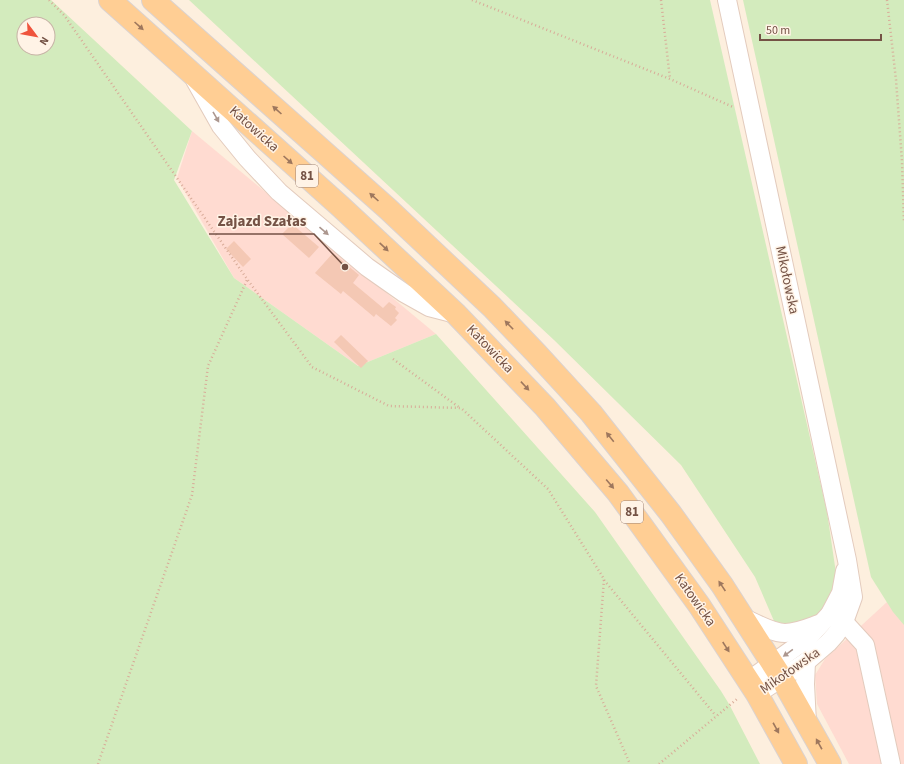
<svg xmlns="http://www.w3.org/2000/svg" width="904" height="764" font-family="'Source Sans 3',sans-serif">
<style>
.commercial{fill:#ffdbd1}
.green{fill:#d3ebbd;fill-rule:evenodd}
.building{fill:#f4c8b4}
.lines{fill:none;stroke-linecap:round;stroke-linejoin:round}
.minor-casing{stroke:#e3cbbd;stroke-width:20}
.major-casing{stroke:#dbd2cf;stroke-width:24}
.path{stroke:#d8ab98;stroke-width:2.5;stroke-dasharray:1 3;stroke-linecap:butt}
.minor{stroke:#fff;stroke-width:18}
.major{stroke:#ffce94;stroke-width:22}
.oneway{fill:#9e775d}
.oneway2{fill:#ac978f}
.labels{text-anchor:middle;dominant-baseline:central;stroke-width:3;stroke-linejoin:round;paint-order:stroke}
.shield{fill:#fff3e6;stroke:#9e8275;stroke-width:1}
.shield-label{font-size:13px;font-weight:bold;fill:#745245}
.street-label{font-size:14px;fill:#745245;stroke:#fff3e6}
.leader{fill:none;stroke:#745245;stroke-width:1.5}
.callout-dot{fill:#745245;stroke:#fff3e6;stroke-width:1.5}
.callout-label{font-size:15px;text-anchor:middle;font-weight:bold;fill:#745245;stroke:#fff3e6;stroke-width:3;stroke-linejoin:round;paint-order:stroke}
</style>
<rect width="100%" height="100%" fill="#fdefde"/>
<g class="commercial">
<polygon points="192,131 436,334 358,366 234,278 177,178"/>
<polygon points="887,602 904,624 904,764 849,764 817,704 815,675 825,659"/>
</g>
<g class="green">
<path d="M0 0H51L192 131 174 180 234 278 358 366 436 334 595 512 721 691 729 704 760 764H0ZM24 24H48V48H24Z"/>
<polygon points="189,0 710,0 827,512 837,580 824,615 800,628 774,621 755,577 681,465 554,340"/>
<polygon points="743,0 904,0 904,625 893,612 871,577"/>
</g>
<g class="building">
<polygon points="292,224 319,247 309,258 282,234"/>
<polygon points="234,241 251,259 243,267 226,249"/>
<polygon points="333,253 359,275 353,283 383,308 389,302 396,307 395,309 399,313 395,318 397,320 391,326 376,314 374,317 343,291 341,294 315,273"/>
<polygon points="341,335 368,361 361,368 334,342"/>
</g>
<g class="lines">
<defs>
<g id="minor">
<polyline points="727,0 847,560 853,597 844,622 836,634 828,643 806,662 757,694"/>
<polyline points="195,80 221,126 247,158 279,192 367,267 404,293 429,307 456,314"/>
<polyline points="830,614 844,622 865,645 891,764"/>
<path d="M744 618C755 623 773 633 785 633 797 633 808 628 819 624"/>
<polyline points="806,662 805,684 807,723"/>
<polyline points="748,681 807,639 830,614 841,593 845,571"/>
</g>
<g id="major">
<polyline points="110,0 340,206 456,314 545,407 618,493 699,605 757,694 796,764"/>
<polyline points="153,0 388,209 492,307 536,353 591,413 671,514 722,585 781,677 830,764"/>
</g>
</defs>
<use href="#minor" class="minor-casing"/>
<use href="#major" class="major-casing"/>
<g class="path">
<polyline points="49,0 64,15 247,279 312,367 389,406 461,408 548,489 604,579 596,686 630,764"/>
<polyline points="472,0 670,79 733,107"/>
<polyline points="661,0 670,79"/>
<polyline points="887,0 896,80 902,161 904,223"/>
<polyline points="393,359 460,408"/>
<polyline points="604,580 716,716"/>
<polyline points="98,764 192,495 208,366 247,280"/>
<polyline points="659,764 737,699 739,699"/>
</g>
<use href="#minor" class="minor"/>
<use href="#major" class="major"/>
</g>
<defs><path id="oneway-solid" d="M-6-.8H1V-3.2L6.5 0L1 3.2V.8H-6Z"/></defs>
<g class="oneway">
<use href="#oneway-solid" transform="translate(139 26) rotate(42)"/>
<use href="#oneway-solid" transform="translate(277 110) rotate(-138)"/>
<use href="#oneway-solid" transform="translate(288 160) rotate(42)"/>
<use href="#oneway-solid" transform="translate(374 197) rotate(-138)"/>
<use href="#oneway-solid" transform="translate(384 247) rotate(43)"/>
<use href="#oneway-solid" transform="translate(509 325) rotate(-134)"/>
<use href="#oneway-solid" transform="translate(525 386) rotate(47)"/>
<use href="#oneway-solid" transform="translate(610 437) rotate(-129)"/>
<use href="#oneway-solid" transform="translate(610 484) rotate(50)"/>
<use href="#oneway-solid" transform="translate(722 586) rotate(-124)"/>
<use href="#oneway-solid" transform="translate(726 647) rotate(57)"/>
<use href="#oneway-solid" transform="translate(776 728) rotate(61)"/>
<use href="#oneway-solid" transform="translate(819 744) rotate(-119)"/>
</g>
<g class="oneway2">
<use href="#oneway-solid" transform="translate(216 117) rotate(60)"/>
<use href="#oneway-solid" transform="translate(324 231) rotate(41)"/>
<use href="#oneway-solid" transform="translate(788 653) rotate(144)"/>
</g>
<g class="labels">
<g class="shield">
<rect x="296" y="165" width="22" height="22" rx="3"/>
<rect x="621" y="501" width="22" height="22" rx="3"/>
</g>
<g class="shield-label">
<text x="307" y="176">81</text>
<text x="632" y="512">81</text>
</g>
<g class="street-label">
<text transform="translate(254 129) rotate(42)">Katowicka</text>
<text transform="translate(787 280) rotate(78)">Mikołowska</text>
<text transform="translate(490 349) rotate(46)">Katowicka</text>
<text transform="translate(695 600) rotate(55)">Katowicka</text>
<text transform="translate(790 671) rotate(-35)">Mikołowska</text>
</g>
</g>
<path class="leader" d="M345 267L314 234H209"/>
<circle class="callout-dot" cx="345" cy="267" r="4"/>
<g class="callout-label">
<text x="262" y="226">Zajazd Szałas</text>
</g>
<g transform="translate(36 36) rotate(122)"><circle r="19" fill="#fff3e6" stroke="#c7b3a6"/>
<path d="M0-3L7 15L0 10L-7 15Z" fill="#ef543c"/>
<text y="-6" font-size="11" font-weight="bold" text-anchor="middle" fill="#745245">N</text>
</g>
<path d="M760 34v6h121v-6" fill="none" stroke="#745245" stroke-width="2"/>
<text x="766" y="34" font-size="12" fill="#745245" stroke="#fff3e6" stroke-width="3" paint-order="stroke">50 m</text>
</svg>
